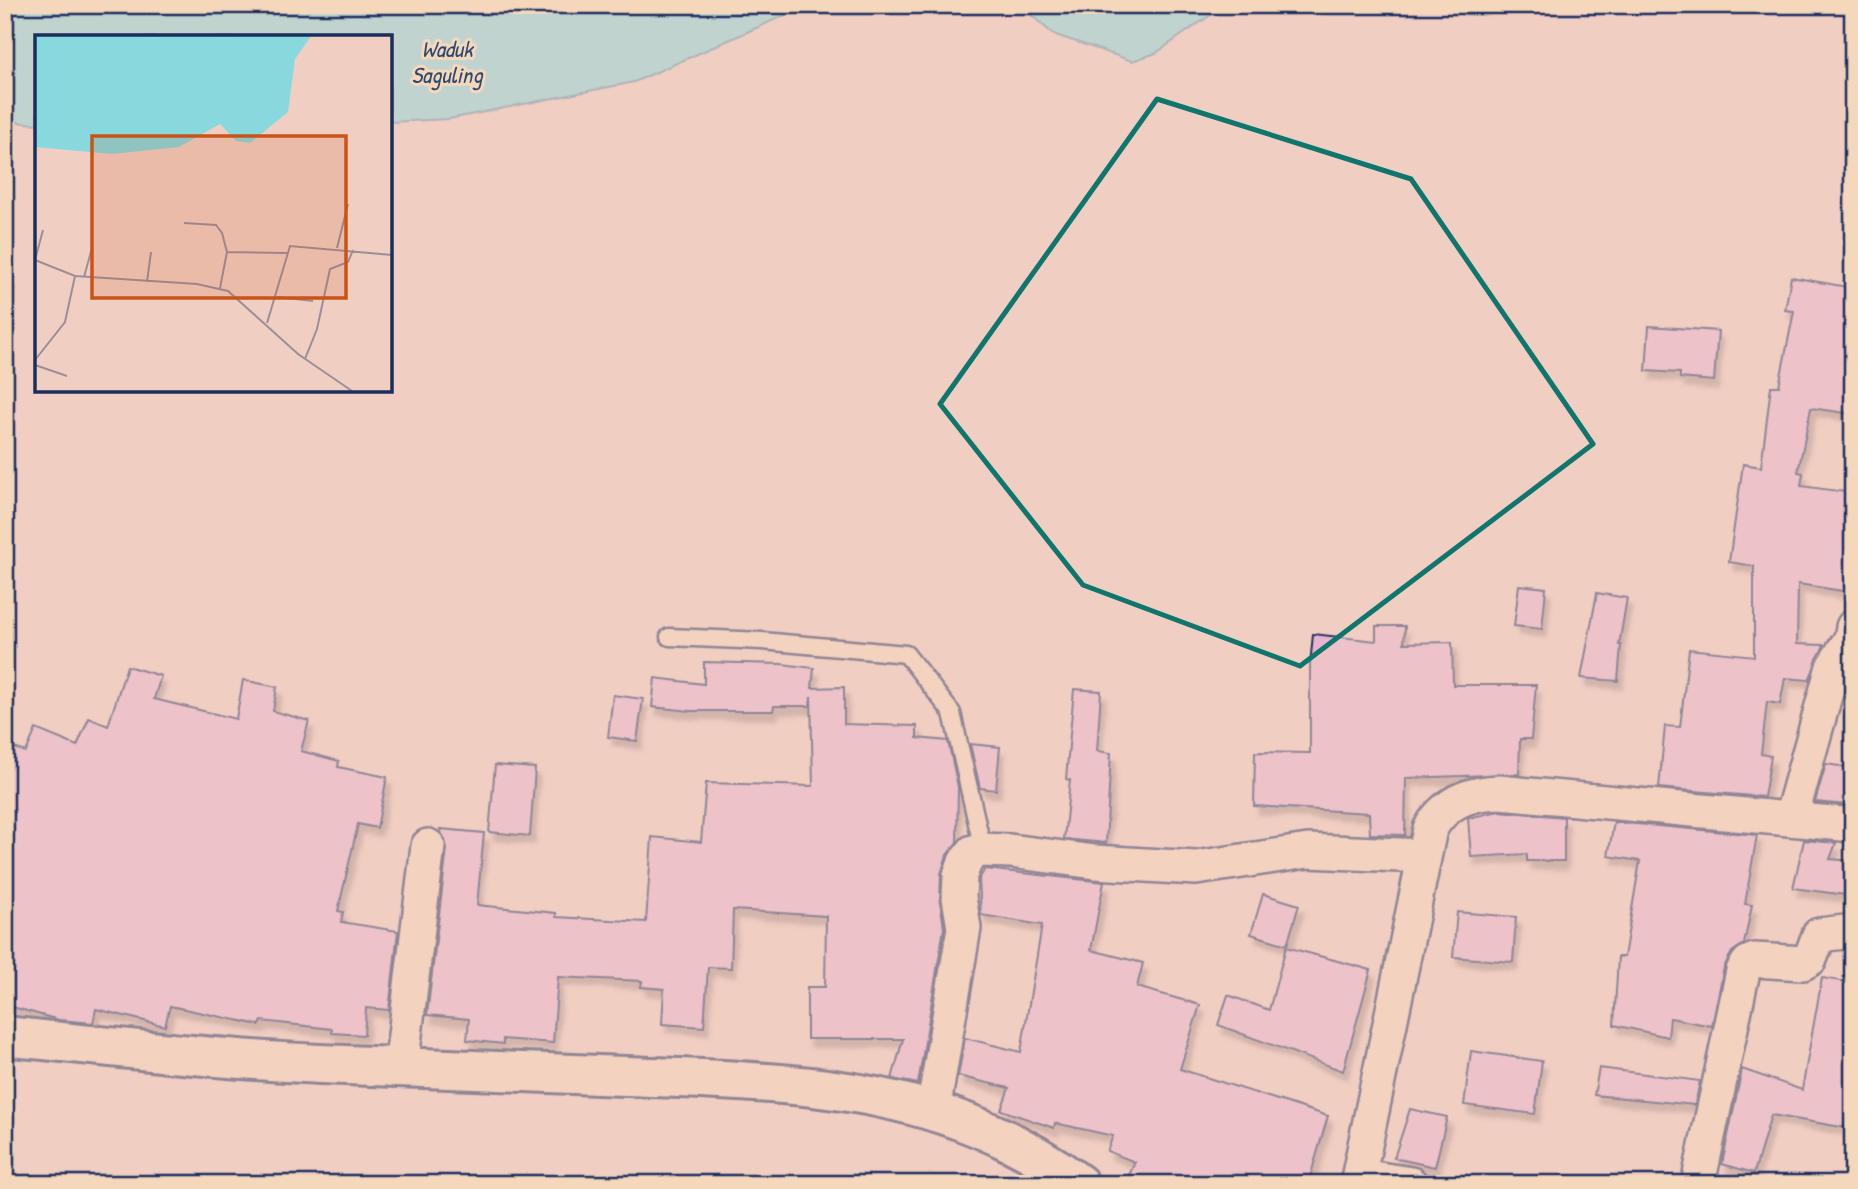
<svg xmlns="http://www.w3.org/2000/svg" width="1858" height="1189" font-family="'Patrick Hand',sans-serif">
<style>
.water{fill:#87d9de;stroke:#5c95ab;stroke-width:2}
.building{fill:#e8b5d1;stroke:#1b2f5e;stroke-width:2;filter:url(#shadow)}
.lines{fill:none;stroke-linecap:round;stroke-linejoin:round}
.lane-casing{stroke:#1b2f5e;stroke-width:21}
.street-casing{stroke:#1b2f5e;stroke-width:38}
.secondary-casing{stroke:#1b2f5e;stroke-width:44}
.lane{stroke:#f5d8bb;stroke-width:16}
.street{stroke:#f5d8bb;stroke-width:33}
.secondary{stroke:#f5d8bb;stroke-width:38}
.marked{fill:none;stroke:#0f766e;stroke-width:5;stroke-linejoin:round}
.labels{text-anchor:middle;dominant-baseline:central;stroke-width:6;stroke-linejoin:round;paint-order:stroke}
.water-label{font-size:23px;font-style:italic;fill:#2b4871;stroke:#f5d8bb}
.inset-road{fill:none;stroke:#9b8e9a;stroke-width:2}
.view{fill:#c95318;fill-opacity:0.15;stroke:#c95318;stroke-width:3.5}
.inset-edge{fill:none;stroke:#1b2f5e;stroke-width:3.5}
</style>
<defs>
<filter id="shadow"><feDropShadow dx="4.5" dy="8" stdDeviation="2" flood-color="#0004"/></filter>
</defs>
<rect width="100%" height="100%" fill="#f1cec2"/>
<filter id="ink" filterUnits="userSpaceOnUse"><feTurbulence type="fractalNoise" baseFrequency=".0143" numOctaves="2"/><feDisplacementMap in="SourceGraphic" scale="14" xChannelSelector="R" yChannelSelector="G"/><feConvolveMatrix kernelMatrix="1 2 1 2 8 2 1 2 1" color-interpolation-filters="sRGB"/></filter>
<g filter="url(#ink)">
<g class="water">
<polygon points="5,5 808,5 634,82 449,119 390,122 390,37 37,37 37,124 5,121"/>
<polygon points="1020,5 1225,5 1156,53 1132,61 1053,34"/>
</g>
<g class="building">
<polygon points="1791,277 1853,288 1853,414 1811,408 1798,472 1803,473 1801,486 1853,493 1853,567 1849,592 1798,584 1797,644 1824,645 1809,680 1785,678 1780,704 1767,702 1761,754 1771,756 1764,797 1659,788 1665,726 1680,727 1689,649 1754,656 1754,566 1729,562 1743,464 1761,467 1771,386 1779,386 1794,311 1785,310"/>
<polygon points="1649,326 1718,331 1714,381 1680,378 1680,373 1646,371"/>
<polygon points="1519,585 1546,588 1542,629 1514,626"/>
<polygon points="1597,593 1627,598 1619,645 1621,645 1618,681 1581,678"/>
<polygon points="1376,626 1405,626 1404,643 1452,642 1453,685 1536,685 1531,739 1520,739 1519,774 1406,778 1405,835 1370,834 1369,813 1254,806 1255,752 1310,753 1310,666 1313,634 1376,641"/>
<polygon points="704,662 782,664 814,668 812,688 844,687 844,724 917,726 917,738 948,741 958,787 957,842 947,855 941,874 940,900 944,928 918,1084 892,1079 903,1039 807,1039 807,987 825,987 826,916 733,910 731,968 708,967 704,1027 662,1024 664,989 641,987 642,981 558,977 553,1043 503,1039 503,1044 467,1040 469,1019 427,1015 447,848 440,829 484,833 477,905 556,913 556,917 646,922 652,837 701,842 706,783 813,786 811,696 810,706 774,706 773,711 691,711 652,707 655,678 704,684"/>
<polygon points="127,666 161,676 154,699 236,719 243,680 277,687 273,711 309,721 301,751 339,761 338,767 387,777 377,828 358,824 338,911 343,912 341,922 398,931 389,1010 366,1008 364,1035 332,1033 332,1029 262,1021 260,1025 170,1006 165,1026 96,1009 93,1023 59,1020 5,1005 5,745 26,752 36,729 77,746 89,718 108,726"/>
<polygon points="1074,689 1101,691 1097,751 1111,753 1106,843 1064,839 1070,780 1066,779"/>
<polygon points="613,695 643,699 637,741 608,737"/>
<polygon points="970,744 1000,747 996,790 980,788"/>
<polygon points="1826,764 1853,768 1853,791 1848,805 1815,802"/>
<polygon points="495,765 535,768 530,836 489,832"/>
<polygon points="1499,811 1564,817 1564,861 1527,861 1527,854 1471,857 1468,818"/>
<polygon points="1614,822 1757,835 1745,904 1752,905 1744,944 1732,952 1724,967 1712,1026 1670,1018 1668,1037 1614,1025 1618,957 1624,957 1640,861 1608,856"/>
<polygon points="1804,840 1836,843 1830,859 1853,861 1853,896 1793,888"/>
<polygon points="985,869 1104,882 1091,950 1143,963 1137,987 1200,1005 1180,1069 1328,1116 1308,1184 1125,1184 1135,1162 1107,1151 1113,1136 1055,1123 1054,1128 1001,1110 1009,1088 958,1076 965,1038 1021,1052 1042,925 981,915 979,879"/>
<polygon points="1263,894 1299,905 1287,945 1251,934"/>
<polygon points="1457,912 1516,917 1513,962 1453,957"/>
<polygon points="1286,947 1371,970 1343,1071 1218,1025 1228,995 1269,1010"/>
<polygon points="1822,978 1853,983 1853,1129 1771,1115 1754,1173 1722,1164 1742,1069 1802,1090"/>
<polygon points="1471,1051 1542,1061 1535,1114 1464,1105"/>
<polygon points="1599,1068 1700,1081 1695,1105 1594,1095"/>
<polygon points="1410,1109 1447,1117 1435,1167 1394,1158"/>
</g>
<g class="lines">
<defs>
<polyline id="lane" points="669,637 762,641 906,654 952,713 983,850"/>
<g id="street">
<polyline points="1791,818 1833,667 1851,639 1853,627"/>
<polyline points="401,1068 428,846"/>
<polyline points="933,1111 964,928 959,897 960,875 965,862 973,852 983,850 1010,851 1095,862 1196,868 1308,851 1424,856"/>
<polyline points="1360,1176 1411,1184"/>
<path d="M1357 1184 1430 829C1445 802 1469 793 1499 792L1853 825"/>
<polyline points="1698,1184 1743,971 1748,963 1755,960 1803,963 1810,959 1819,935 1853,931"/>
</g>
<path id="secondary" d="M5 1036C119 1048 232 1061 346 1065 439 1069 533 1073 627 1076 790 1083 941 1082 1079 1184"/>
</defs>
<use href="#lane" class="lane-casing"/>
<use href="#street" class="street-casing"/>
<use href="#secondary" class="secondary-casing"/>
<use href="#lane" class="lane"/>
<use href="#street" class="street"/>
<use href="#secondary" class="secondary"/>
</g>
</g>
<path d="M0 0H1858V1189H0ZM1157 99 1411 179 1593 444 1300 666 1083 585 940 404Z" fill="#f1cec2" fill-opacity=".55" fill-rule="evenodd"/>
<path class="marked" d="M1157 99 1411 179 1593 444 1300 666 1083 585 940 404Z"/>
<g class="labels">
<g class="water-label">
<text x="447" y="48">Waduk<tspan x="447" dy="26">Saguling</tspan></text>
</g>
</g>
<g transform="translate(35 35)">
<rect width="357" height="357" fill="#f1cec2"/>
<path d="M0 1H276L260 24 253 77 215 108 201 106 185 89 144 112 77 119 0 112Z" fill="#87d9de"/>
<path class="inset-road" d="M149 188 181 190 187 198 192 217 185 253M302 213 313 169M192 217 252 218M0 225 40 241 162 249 193 256 263 319 317 356M0 225 8 195M49 242 57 213M112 247 116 217M243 262 278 266M232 288 255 211 357 220M270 324 282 294 295 234 313 227 318 215M0 325 30 287 40 241M0 330 32 341"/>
<path class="view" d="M57 101H311V263H57Z"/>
<rect width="357" height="357" class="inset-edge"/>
</g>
<rect width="1858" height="1189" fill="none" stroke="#f5d8bb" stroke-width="28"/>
<rect x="14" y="14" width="1830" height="1161" fill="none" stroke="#1b2f5e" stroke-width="2.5" filter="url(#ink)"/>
</svg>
